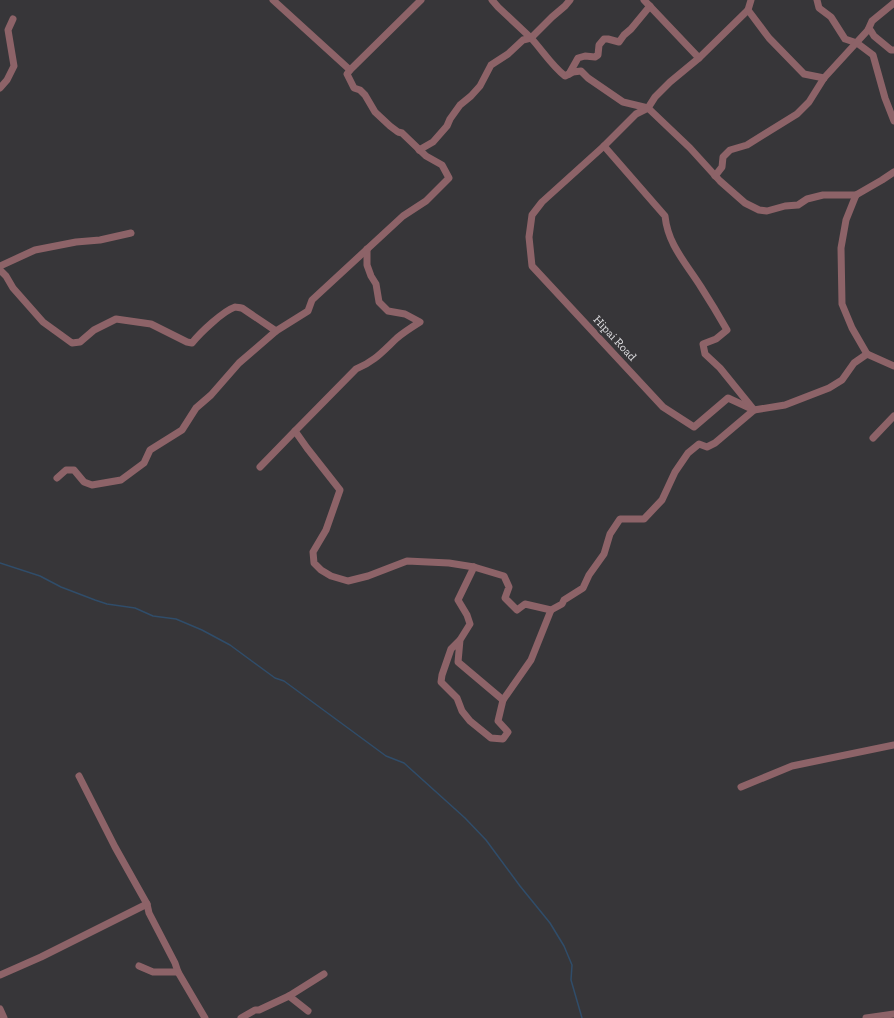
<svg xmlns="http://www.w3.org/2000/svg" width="894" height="1018" font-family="'Zilla Slab',serif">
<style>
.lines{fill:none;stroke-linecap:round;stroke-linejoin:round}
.stream{stroke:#304d6a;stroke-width:1.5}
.minor{stroke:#8d6368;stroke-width:7}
.labels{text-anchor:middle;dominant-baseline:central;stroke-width:4;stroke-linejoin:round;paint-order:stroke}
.street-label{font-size:12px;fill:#dddcdf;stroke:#373639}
</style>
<rect width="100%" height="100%" fill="#373639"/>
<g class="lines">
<polyline class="stream" points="0,563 40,576 61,587 95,600 107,604 135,608 153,616 176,619 202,630 230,645 275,678 284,681 386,756 404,763 465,818 486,840 520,886 550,923 564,946 572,965 571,980 582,1018"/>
<g class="minor">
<polyline points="273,0 350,70 421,0"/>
<path d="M570 0 565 6 552 17 531 38C542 50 552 66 565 76L573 72 581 71 588 78 623 102 648 108 690 148 720 181 745 203 759 210 767 211 785 206 798 205 807 199 823 195H856"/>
<polyline points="644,0 699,58"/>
<polyline points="751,0 748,10 699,58 670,82 655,97 648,108 636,114 604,146 542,202 532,215 529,237 532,266 663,407 694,427 728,398 754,410 785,405 829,388 842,380 854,363 867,354 894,366"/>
<polyline points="817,0 819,8 831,17 845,39 857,43 873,55 885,98 894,121"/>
<polyline points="748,10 769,38 804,74 824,78"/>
<polyline points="868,30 871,31 874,36 891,50 894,50"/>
<polyline points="569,74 578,58 585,56 595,57 598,55 599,45 604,39 608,39 619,42 624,35 631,29 650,6"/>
<polyline points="0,88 7,80 14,66 8,30 13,19"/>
<polyline points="419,150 433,142 447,126 450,119 460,105 471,96 480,86 491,65 508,54 523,40 531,38 498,7 492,0"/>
<polyline points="715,176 722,167 723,157 730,150 747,145 797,114 809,102 824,78 868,30 872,21 894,3"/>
<path d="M367 249V265L371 276 376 284 379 302 388 311 405 314 420 322C412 327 404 332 397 338 383 351 374 362 356 369L295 431 307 448 340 490 326 530 313 552 314 563 321 570 331 576 348 581 368 576 407 561 449 563 474 567 504 576 509 587 505 598 517 610 525 604 551 610 562 604 564 600 583 588 589 575 604 554 610 534 620 519H644L662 500 675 472 688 453 699 444 707 447 715 443 754 410 720 368 705 354 703 344 716 339 727 330C719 316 710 301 701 287 686 263 668 245 665 216L604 146"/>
<polyline points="0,266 35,250 76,242 100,240 131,233"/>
<path d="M0 270 6 276 13 288 43 322 72 343 80 342 94 330 116 319 151 324 187 342 192 343C200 333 223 311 235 307 236 307 241 308 242 308L276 331"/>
<polyline points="867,354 852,328 842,304 841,248 846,220 856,195 882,180 894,172"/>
<polyline points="873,438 894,416"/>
<polyline points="260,467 295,431"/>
<polyline points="57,478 66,470 74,470 84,482 92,485 121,480 144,463 150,450 182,430 196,408 211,395 239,363 276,331 308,311 312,300 403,216 426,201 449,178 442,165 426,156 402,133 398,132 390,126 375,112 365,95 360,90 354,88 347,74 350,70"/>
<polyline points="460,640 458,662 503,700 498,721 508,732 503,739 491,738 470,721 462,711 457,698 441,682 442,675 451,649 460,640 470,624 467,615 458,600 474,567"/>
<polyline points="503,700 531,660 551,610"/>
<polyline points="79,776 115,847 147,904 149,913 175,963 178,972 205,1018"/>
<polyline points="741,787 792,766 894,745"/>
<polyline points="139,966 153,972 178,972"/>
<polyline points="0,975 41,957 147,904"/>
<polyline points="289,996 308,1011"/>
<polyline points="0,1009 4,1018"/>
<polyline points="241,1018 255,1010 259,1010 289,996 324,974"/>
<polyline points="866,1018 894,1014"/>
</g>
</g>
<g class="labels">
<g class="street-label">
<text transform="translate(615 338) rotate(47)">Hipai Road</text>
</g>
</g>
</svg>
